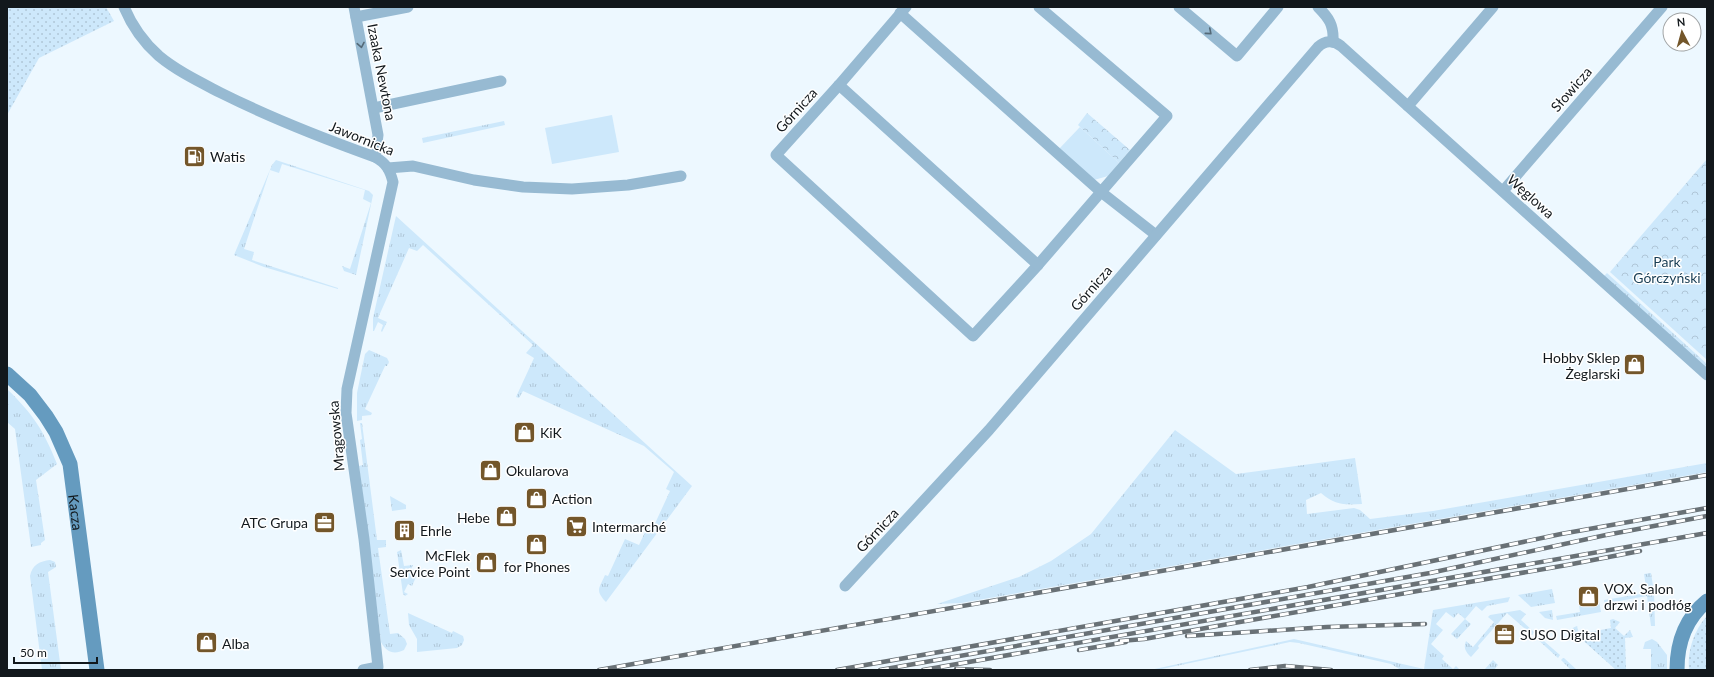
<svg xmlns="http://www.w3.org/2000/svg" width="1714" height="677" font-family="Lato,sans-serif">
<style>
.grass{fill:url(#grass-tufts)}
.park{fill:url(#park-crowns)}
.garden{fill:url(#garden-dots)}
.pitch{fill:#cde8fb}
.lines{fill:none;stroke-linecap:round;stroke-linejoin:round}
.street{stroke:#97bad2;stroke-width:11}
.secondary{stroke:#659bbf;stroke-width:15}
.rail-casing{stroke:#697176;stroke-width:4.5}
.rail{stroke:#fff;stroke-width:3;stroke-dasharray:9;stroke-linecap:butt}
.oneway{stroke:#546977}
.labels{text-anchor:middle;dominant-baseline:central;stroke-width:3;stroke-linejoin:round;paint-order:stroke}
.street-label{font-size:14px;fill:#12181c;stroke:#fff}
.poi-label{font-size:14px;fill:#12181c;stroke:#fff;text-anchor:start}
.park-label{font-size:14px;fill:#193e55;stroke:#fff}
</style>
<defs>
<pattern id="grass-tufts" width="24" height="20" patternUnits="userSpaceOnUse"><rect width="24" height="20" fill="#cde8fb"/><path d="M3 7l-1-3M5 7V3M7 7l1-3M15 17l-1-3M17 17v-4M19 17l1-3" fill="none" stroke="#afc6d7"/></pattern>
<pattern id="park-crowns" width="20" height="18" patternUnits="userSpaceOnUse"><rect width="20" height="18" fill="#cde8fb"/><path d="M2 6a3 3 0 1 1 6 0M12 15a3 3 0 1 1 6 0" fill="none" stroke="#afc6d7"/></pattern>
<pattern id="garden-dots" width="8" height="8" patternUnits="userSpaceOnUse"><rect width="8" height="8" fill="#cde8fb"/><path d="M2 2h.1M6 6h.1" fill="none" stroke="#afc6d7" stroke-width="1.8" stroke-linecap="round"/></pattern>
</defs>
<rect width="100%" height="100%" fill="#edf8ff"/>
<g class="grass">
<polygon points="504,121 505,125 423,143 422,138"/>
<polygon points="276,160 369,191 373,195 356,275 344,271 342,266 350,269 371,203 363,199 365,190 282,164 279,173 270,170 244,249 254,252 252,260 338,288 338,289 264,267 234,255 272,165"/>
<path d="M396 216 692 486 606 602C595 590 599 589 605 575L608 576 625 539 639 545 647 528 652 530 670 491 666 489 674 472 644 446 523 391 519 398 516 397 534 358 526 353 533 345 423 245 417 251 409 248 378 318 387 322 382 332 381 331 383 325 378 322 374 331H373V318Z"/>
<polygon points="1607,273 1707,364 1707,369 1604,276"/>
<polygon points="369,350 387,358 389,362 387,366 385,366 365,409 372,413 371,415 362,416 362,420 357,421 357,393 365,354"/>
<path d="M7 389C33 414 44 431 57 464L36 480 45 540 41 543V545L31 547 15 429 7 422Z"/>
<path d="M360 423H362L377 540H386V547L378 548 390 634 398 633 405 639 407 644 404 650C394 655 386 652 381 642L359 466 363 465 360 440 362 439Z"/>
<path d="M1175 430 1236 474 1355 458 1362 504C1344 505 1335 505 1321 493L1306 500 1307 514 1354 508 1360 510 1370 519 1433 511 1707 463V472L961 603 937 604 1019 577 1051 561 1091 534Z"/>
<polygon points="390,496 406,505 406,509 392,511"/>
<polygon points="401,550 404,566 413,565 410,572 415,574 419,567 420,568 412,586 408,584 404,592 408,594 405,596 403,594 397,552"/>
<path d="M50 560 55 562 56 567 48 572 61 670H42L30 576C32 565 40 561 50 560Z"/>
<polygon points="1651,573 1654,592 1655,626 1651,626 1647,596 1608,603 1609,611 1606,611 1604,600 1647,593 1644,574"/>
<polygon points="1552,589 1555,603 1531,607 1518,595"/>
<polygon points="1510,597 1508,602 1487,606 1482,611 1476,606 1465,619 1471,624 1457,639 1451,634 1465,619 1458,613 1454,618 1446,612 1436,624 1443,630 1431,644 1444,656 1442,659 1453,669 1456,666 1460,670 1401,670 1391,664 1299,643 1290,642 1157,670 1150,670 1294,639 1424,669 1433,610"/>
<polygon points="1599,601 1601,612 1557,620 1556,616 1580,612 1579,605"/>
<path d="M1520 610 1526 614 1521 620 1534 632 1532 635 1507 613 1478 646 1479 648 1471 657C1466 652 1463 648 1466 641L1473 647 1494 622 1488 617 1490 615Z"/>
<polygon points="1552,610 1553,620 1545,618 1539,612"/>
<polygon points="408,613 452,633 453,631 463,636 464,640 462,645 457,648 417,652 417,639 409,625"/>
<polygon points="1537,635 1560,655 1558,658 1535,637"/>
<polygon points="1652,639 1657,642 1667,655 1667,670 1651,670 1651,649 1643,649 1645,642"/>
<polygon points="1563,658 1564,658 1577,670 1571,670 1561,660"/>
<polygon points="1493,660 1498,665 1494,670 1486,670 1485,669"/>
</g>
<g class="park">
<polygon points="1087,113 1130,150 1119,163 1078,125"/>
<polygon points="1707,159 1707,360 1610,272"/>
</g>
<g class="garden">
<polygon points="7,7 106,7 114,21 39,58 7,115"/>
<path d="M1707 616V670H1689C1687 651 1694 630 1707 616Z"/>
<path d="M1613 619 1620 622 1615 628 1624 636 1630 630 1633 637 1625 638 1626 670H1616L1577 635 1571 641C1567 634 1570 628 1577 626L1579 634 1611 628 1610 620Z"/>
</g>
<g class="pitch">
<polygon points="612,115 619,152 552,164 545,128"/>
<polygon points="1080,127 1119,163 1108,176 1094,180 1059,149"/>
</g>
<g class="lines">
<g class="street">
<path d="M124 7C132 26 143 42 159 56 177 71 200 82 221 93 271 118 322 138 375 157 386 163 390 170 393 182L347 389 346 413 364 539 378 667 363 670"/>
<polyline points="354,7 378,135 375,157"/>
<polyline points="906,7 839,85 776,155 973,336 1038,265 1101,192 1156,235"/>
<polyline points="1179,7 1237,56 1278,7"/>
<path d="M1318 7C1329 18 1334 25 1333 42"/>
<polyline points="900,13 1101,192 1167,116 1039,7"/>
<polyline points="356,17 408,7"/>
<polyline points="839,85 1038,265"/>
<polyline points="1408,106 1493,7"/>
<polyline points="374,108 501,81"/>
<polyline points="388,168 413,166 474,180 523,187 572,189 628,185 681,176"/>
<polyline points="1503,191 1662,7"/>
<path d="M845 586 989 430 1318 47C1325 40 1333 40 1341 46L1707 375"/>
</g>
<g class="secondary">
<path id="s1" d="M7 374 30 395 46 416 56 432 70 464 97 670"/>
<path d="M1677 670C1677 643 1686 618 1707 601"/>
</g>
<defs>
<g id="rail">
<polyline points="1187,636 1327,627 1425,624"/>
<polyline points="1120,641 1144,639 1234,623 1567,565 1640,551"/>
<polyline points="1079,650 1126,642"/>
<polyline points="956,669 990,670"/>
<polyline points="599,670 1707,475"/>
<polyline points="837,670 1308,587 1561,534 1707,508"/>
<polyline points="880,670 1430,573 1606,535 1707,516"/>
<polyline points="923,670 1707,533"/>
<polyline points="1250,670 1285,666 1331,670"/>
</g>
</defs>
<use href="#rail" class="rail-casing"/>
<use href="#rail" class="rail"/>
</g>
<defs><path id="oneway-chevron" d="M-2-3.5L2.5 0L-2 3.5" fill="none" stroke-width="1.6" stroke-linecap="round" stroke-linejoin="round"/></defs>
<g class="oneway">
<use href="#oneway-chevron" transform="translate(1209 32) rotate(40)"/>
<use href="#oneway-chevron" transform="translate(361 45) rotate(79)"/>
</g>
<defs>
<symbol id="fuel-square" viewBox="-11 -11 22 22"><rect x="-9" y="-9" width="18" height="18" rx="4" fill="#73562a" stroke="#fff"/><path d="M-5.5-6h7V0h2V4h1.3V-2.5L3-4.5l.8-.8L6-3V5H2.5V1h-1V6h-7ZM-4.2-4.7v3.2H.2V-4.7Z" fill="#fff"/></symbol>
<symbol id="shop-square" viewBox="-11 -11 22 22"><rect x="-9" y="-9" width="18" height="18" rx="4" fill="#73562a" stroke="#fff"/><path d="M-5-2.5h2.3a2.7 3.5 0 0 1 5.4 0H5L5.5 6h-11ZM-1.5-2.5h3a1.5 2.3 0 0 0-3 0Z" fill="#fff"/></symbol>
<symbol id="office-square" viewBox="-11 -11 22 22"><rect x="-9" y="-9" width="18" height="18" rx="4" fill="#73562a" stroke="#fff"/><path d="M-6-3h4V-5.5h4V-3h4V5H-6ZM-1-4.5V-3h2v-1.5ZM-6 0V1H6V0Z" fill="#fff"/></symbol>
<symbol id="supermarket-square" viewBox="-11 -11 22 22"><rect x="-9" y="-9" width="18" height="18" rx="4" fill="#73562a" stroke="#fff"/><path d="M-6-5.5h2.5l.6 2H6L4.5 2H-2.5L-4.4-4H-6ZM-1.5 3.2a1.3 1.3 0 1 0 .1 0ZM3 3.2a1.3 1.3 0 1 0 .1 0Z" fill="#fff"/></symbol>
<symbol id="building-square" viewBox="-11 -11 22 22"><rect x="-9" y="-9" width="18" height="18" rx="4" fill="#73562a" stroke="#fff"/><path d="M-4-6H4V6H1V3H-1V6H-4ZM-2.5-4.3h1.7v1.8h-1.7ZM.8-4.3h1.7v1.8H.8ZM-2.5-1h1.7V.8h-1.7ZM.8-1h1.7V.8H.8Z" fill="#fff"/></symbol>
</defs>
<g fill-rule="evenodd">
<use href="#fuel-square" x="182" y="144" width="25" height="25"/>
<use href="#shop-square" x="1622" y="352" width="25" height="25"/>
<use href="#shop-square" x="512" y="420" width="25" height="25"/>
<use href="#shop-square" x="478" y="458" width="25" height="25"/>
<use href="#shop-square" x="524" y="486" width="25" height="25"/>
<use href="#shop-square" x="494" y="504" width="25" height="25"/>
<use href="#office-square" x="312" y="510" width="25" height="25"/>
<use href="#supermarket-square" x="564" y="514" width="25" height="25"/>
<use href="#building-square" x="392" y="518" width="25" height="25"/>
<use href="#shop-square" x="524" y="532" width="25" height="25"/>
<use href="#shop-square" x="474" y="550" width="25" height="25"/>
<use href="#shop-square" x="1576" y="584" width="25" height="25"/>
<use href="#office-square" x="1492" y="622" width="25" height="25"/>
<use href="#shop-square" x="194" y="630" width="25" height="25"/>
</g>
<g class="labels">
<g class="street-label">
<text transform="translate(382 72) rotate(79)">Izaaka Newtona</text>
<text transform="translate(1571 89) rotate(-49)">Słowicza</text>
<text transform="translate(796 110) rotate(-48)">Górnicza</text>
<text transform="translate(362 138) rotate(22)">Jawornicka</text>
<text transform="translate(1531 196) rotate(42)">Węglowa</text>
<text transform="translate(1091 288) rotate(-49)">Górnicza</text>
<text transform="translate(336 436) rotate(-95)">Mrągowska</text>
<text stroke="none"><textPath href="#s1" startOffset="160">Kacza</textPath></text>
<text transform="translate(877 530) rotate(-47)">Górnicza</text>
</g>
<g class="poi-label">
<text x="210" y="156">Watis</text>
<text x="1620" y="357" text-anchor="end">Hobby Sklep<tspan x="1620" dy="16">Żeglarski</tspan></text>
<text x="540" y="432">KiK</text>
<text x="506" y="470">Okularova</text>
<text x="552" y="498">Action</text>
<text x="490" y="517" text-anchor="end">Hebe</text>
<text x="308" y="522" text-anchor="end">ATC Grupa</text>
<text x="592" y="526">Intermarché</text>
<text x="420" y="530">Ehrle</text>
<text x="470" y="555" text-anchor="end">McFlek<tspan x="470" dy="16">Service Point</tspan></text>
<text x="537" y="566" text-anchor="middle">for Phones</text>
<text x="1604" y="588">VOX. Salon<tspan x="1604" dy="16">drzwi i podłóg</tspan></text>
<text x="1520" y="634">SUSO Digital</text>
<text x="222" y="643">Alba</text>
</g>
<g class="park-label">
<text x="1667" y="261">Park<tspan x="1667" dy="16">Górczyński</tspan></text>
</g>
</g>
<rect width="1714" height="677" fill="none" stroke="#12181c" stroke-width="16"/>
<g transform="translate(1682 32) rotate(354)"><circle r="19" fill="#ffffff" stroke="#a0a3a4"/>
<path d="M0-3L7 15L0 10L-7 15Z" fill="#73562a"/>
<text y="-6" font-size="11" font-weight="bold" text-anchor="middle" fill="#12181c">N</text>
</g>
<path d="M14 657v6h83v-6" fill="none" stroke="#12181c" stroke-width="2"/>
<text x="20" y="657" font-size="12" fill="#12181c" stroke="#ffffff" stroke-width="3" paint-order="stroke">50 m</text>
</svg>
